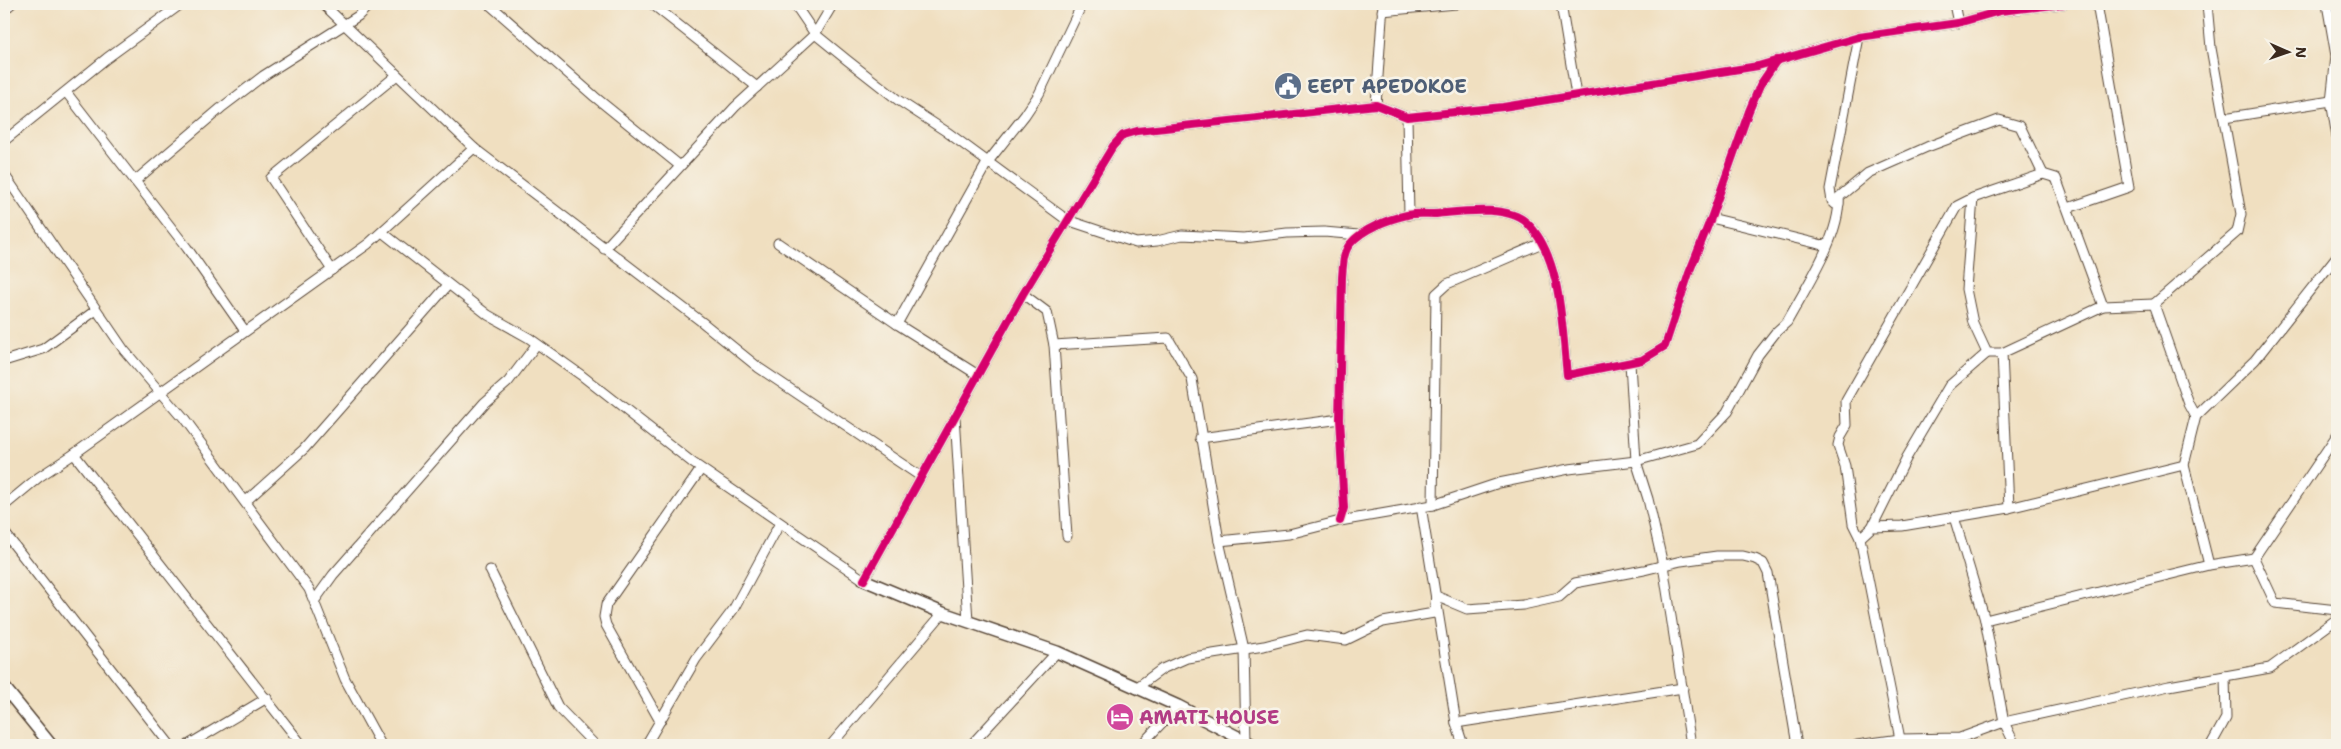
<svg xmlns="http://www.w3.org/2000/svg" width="2341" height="749" font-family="'Shantell Sans',sans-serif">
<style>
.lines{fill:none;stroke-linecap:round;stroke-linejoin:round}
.minor-casing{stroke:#564536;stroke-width:11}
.tertiary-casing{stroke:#564536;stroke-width:14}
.minor{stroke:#fff;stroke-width:9}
.tertiary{stroke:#fff;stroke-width:11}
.cycleway-casing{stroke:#f7f3e8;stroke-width:11}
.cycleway{stroke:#d6006c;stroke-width:8}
.labels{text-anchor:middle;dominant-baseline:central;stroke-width:5;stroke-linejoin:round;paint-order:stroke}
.service-label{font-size:19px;font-weight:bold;fill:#4e5e75;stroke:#f7f3e8;text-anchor:start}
.hotel-label{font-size:19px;font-weight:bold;fill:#b23c85;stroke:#f7f3e8;text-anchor:start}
</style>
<rect width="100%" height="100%" fill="#f7f3e8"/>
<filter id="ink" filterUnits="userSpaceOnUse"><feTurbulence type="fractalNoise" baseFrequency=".02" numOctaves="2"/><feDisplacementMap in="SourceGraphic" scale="10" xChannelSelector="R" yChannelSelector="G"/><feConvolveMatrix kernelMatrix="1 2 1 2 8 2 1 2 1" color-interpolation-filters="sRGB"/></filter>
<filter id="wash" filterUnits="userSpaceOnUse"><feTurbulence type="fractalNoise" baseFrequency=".0096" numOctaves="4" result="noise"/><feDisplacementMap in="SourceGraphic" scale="20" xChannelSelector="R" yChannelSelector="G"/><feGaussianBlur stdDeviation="1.12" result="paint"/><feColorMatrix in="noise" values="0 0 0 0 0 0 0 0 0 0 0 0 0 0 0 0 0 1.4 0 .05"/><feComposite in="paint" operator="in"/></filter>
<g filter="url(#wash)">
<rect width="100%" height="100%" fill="#f0dfc0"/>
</g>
<g filter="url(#ink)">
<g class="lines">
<defs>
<g id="minor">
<polyline points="323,4 474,148 702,322 759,368 920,476"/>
<polyline points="489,4 595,97 679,165"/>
<polyline points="652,4 757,87"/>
<polyline points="791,4 798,9 815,34 847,60 898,100 947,132 1067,220 1136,243 1157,241 1182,235 1244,238 1287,233 1324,232 1359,235"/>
<polyline points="1561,4 1576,95"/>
<polyline points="1954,4 1958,23"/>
<polyline points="2327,4 2336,56 2331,101 2337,137"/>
<polyline points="4,10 11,4"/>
<polyline points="1382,11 1456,4"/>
<polyline points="66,92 187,248 245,331"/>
<polyline points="1376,105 1383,4"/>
<polyline points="1407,117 1409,215"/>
<polyline points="2224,118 2331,101"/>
<polyline points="4,141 107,58 181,4"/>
<polyline points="4,174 124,350 183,419 309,589 345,679 380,743"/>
<polyline points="135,181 221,108 263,76 358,16 370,4"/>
<polyline points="1973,198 1966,289 1973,323 1987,353 2002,353 2103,306 2154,304 2189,404 2196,417"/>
<polyline points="1839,199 1839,204 1835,204 1832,201 1830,189 1859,37"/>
<polyline points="2068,208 2129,187 2097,4"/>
<path d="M1711 218C1749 227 1786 236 1823 245L1828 242"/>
<polyline points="382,232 488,315 529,338 581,375 693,463 864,580 1023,294 1113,146 1123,135 1137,131 1376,105 1407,117 1503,107 1758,66 1859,37 1958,23 2000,11 2063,4"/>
<polyline points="778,243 897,324 978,375"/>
<polyline points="604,249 735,107 815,34 833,4"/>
<polyline points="332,270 271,178 397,75"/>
<polyline points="1023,294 1047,312 1054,345 1067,536"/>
<polyline points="2154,304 2237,232 2241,214 2211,48 2207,4"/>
<polyline points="897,324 987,163 1025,115 1039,94 1082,4"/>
<polyline points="1054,345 1168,338 1192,379 1219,541 1244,649 1246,742"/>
<polyline points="2002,353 2009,508"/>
<polyline points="4,361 43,349 96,310"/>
<polyline points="1630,363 1636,461 1648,499 1663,565 1691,745"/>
<polyline points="955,416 968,621"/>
<polyline points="2337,435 2254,558 2275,603 2337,610"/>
<polyline points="1200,438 1339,419"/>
<polyline points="74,454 302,745"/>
<polyline points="245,502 304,449 448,285"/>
<polyline points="1433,505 1436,294 1447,284 1542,243"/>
<polyline points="4,506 39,477 74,454 368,244 474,148"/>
<polyline points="1421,506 1456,723 1683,688"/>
<polyline points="1954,517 1985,620 2004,722 2015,745"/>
<path d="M1340 521 1344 508 1339 419 1342 277C1343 266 1343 252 1350 244 1362 229 1389 219 1407 215 1416 213 1425 214 1434 214 1459 212 1507 204 1527 223 1562 256 1562 330 1567 375L1642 360 1665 346 1689 273 1711 218 1749 111 1760 85 1777 60"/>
<polyline points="1872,527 1907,457 1949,386 1987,353"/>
<polyline points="4,532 170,745"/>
<polyline points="1860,538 1872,527 1902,526 2009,508 2184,465"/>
<path d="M1219 541 1289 534 1340 521 1433 505 1499 483 1569 469 1636 461 1697 444 1727 412 1758 355 1776 332 1787 322C1806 287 1840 237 1839 197L1868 173 1927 147 1999 120 2020 126 2043 174"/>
<polyline points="2209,565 2184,465 2196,417 2255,360 2337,256"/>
<polyline points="490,570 558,707 595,745"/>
<polyline points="315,600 333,575 484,403 508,382 536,345"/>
<polyline points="1985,620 2209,565 2254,558"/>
<polyline points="1136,688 1162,669 1187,658 1264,646 1307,635 1346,640 1383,622 1434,613 1436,596 1467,609 1523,605 1559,597 1575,583 1644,570 1681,561 1717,556 1743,556 1755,559 1763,563 1768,573 1797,745"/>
<polyline points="660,721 606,625 604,617 606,605 701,469"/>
<polyline points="1456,723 1463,745"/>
<polyline points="188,745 267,698"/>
<polyline points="646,745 696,659 733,610 780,523"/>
<polyline points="831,745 943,613"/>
<polyline points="971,745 1057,652"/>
<polyline points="1141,745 1178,706"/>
<polyline points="1857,745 1900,739 1960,738 2004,722 2169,686 2270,668 2337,619"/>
<polyline points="1904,745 1900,739 1860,538 1853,524 1845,466 1838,445 1840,437 1847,425 1846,401 1957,206 1973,198 2043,174 2056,178 2103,306"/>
<polyline points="2211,745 2226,718 2225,676"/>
</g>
<g id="tertiary">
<polyline points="864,580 943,613 1057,652 1178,706 1253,745"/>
<polyline points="4,687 51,745"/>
</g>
</defs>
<use href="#minor" class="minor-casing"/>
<use href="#tertiary" class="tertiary-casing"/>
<use href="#minor" class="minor"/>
<use href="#tertiary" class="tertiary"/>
<defs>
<g id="cycleway">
<path d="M1340 521 1344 508 1339 419 1342 277C1343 266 1343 252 1350 244 1362 229 1389 219 1407 215 1416 213 1425 214 1434 214 1459 212 1507 204 1527 223 1562 256 1562 330 1567 375L1642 360 1665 346 1689 273 1711 218 1749 111 1760 85 1777 60"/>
<polyline points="864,580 1023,294 1113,146 1123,135 1137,131 1376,105 1407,117 1503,107 1758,66 1859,37 1958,23 2000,11 2063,4"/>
</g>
</defs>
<use href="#cycleway" class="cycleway-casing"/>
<use href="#cycleway" class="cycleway"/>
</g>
</g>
<defs>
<symbol id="civic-disc" viewBox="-11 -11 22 22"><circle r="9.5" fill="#5c6f8a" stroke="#f7f3e8"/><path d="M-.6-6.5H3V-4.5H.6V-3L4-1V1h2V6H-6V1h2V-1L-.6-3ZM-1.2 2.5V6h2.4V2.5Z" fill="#fff"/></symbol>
<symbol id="hotel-disc" viewBox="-11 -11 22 22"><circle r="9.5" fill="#d1479c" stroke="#f7f3e8"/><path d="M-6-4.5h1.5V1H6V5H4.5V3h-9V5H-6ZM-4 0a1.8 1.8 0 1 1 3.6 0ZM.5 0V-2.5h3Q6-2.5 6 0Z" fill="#fff"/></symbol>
</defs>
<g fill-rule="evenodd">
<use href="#civic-disc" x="1272" y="70" width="32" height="32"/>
<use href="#hotel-disc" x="1104" y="701" width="32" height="32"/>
</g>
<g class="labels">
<g class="service-label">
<text x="1307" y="86">EEPT APEDOKOE</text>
</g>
<g class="hotel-label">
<text x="1139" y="717">AMATI HOUSE</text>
</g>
</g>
<rect width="2341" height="749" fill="none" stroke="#f7f3e8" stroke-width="20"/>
<g transform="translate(2288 52) rotate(92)" stroke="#f7f3e8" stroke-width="4" paint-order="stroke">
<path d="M0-4L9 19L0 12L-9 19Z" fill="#3b2a1e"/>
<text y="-8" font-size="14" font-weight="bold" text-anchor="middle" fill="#3b2a1e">N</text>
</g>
</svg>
